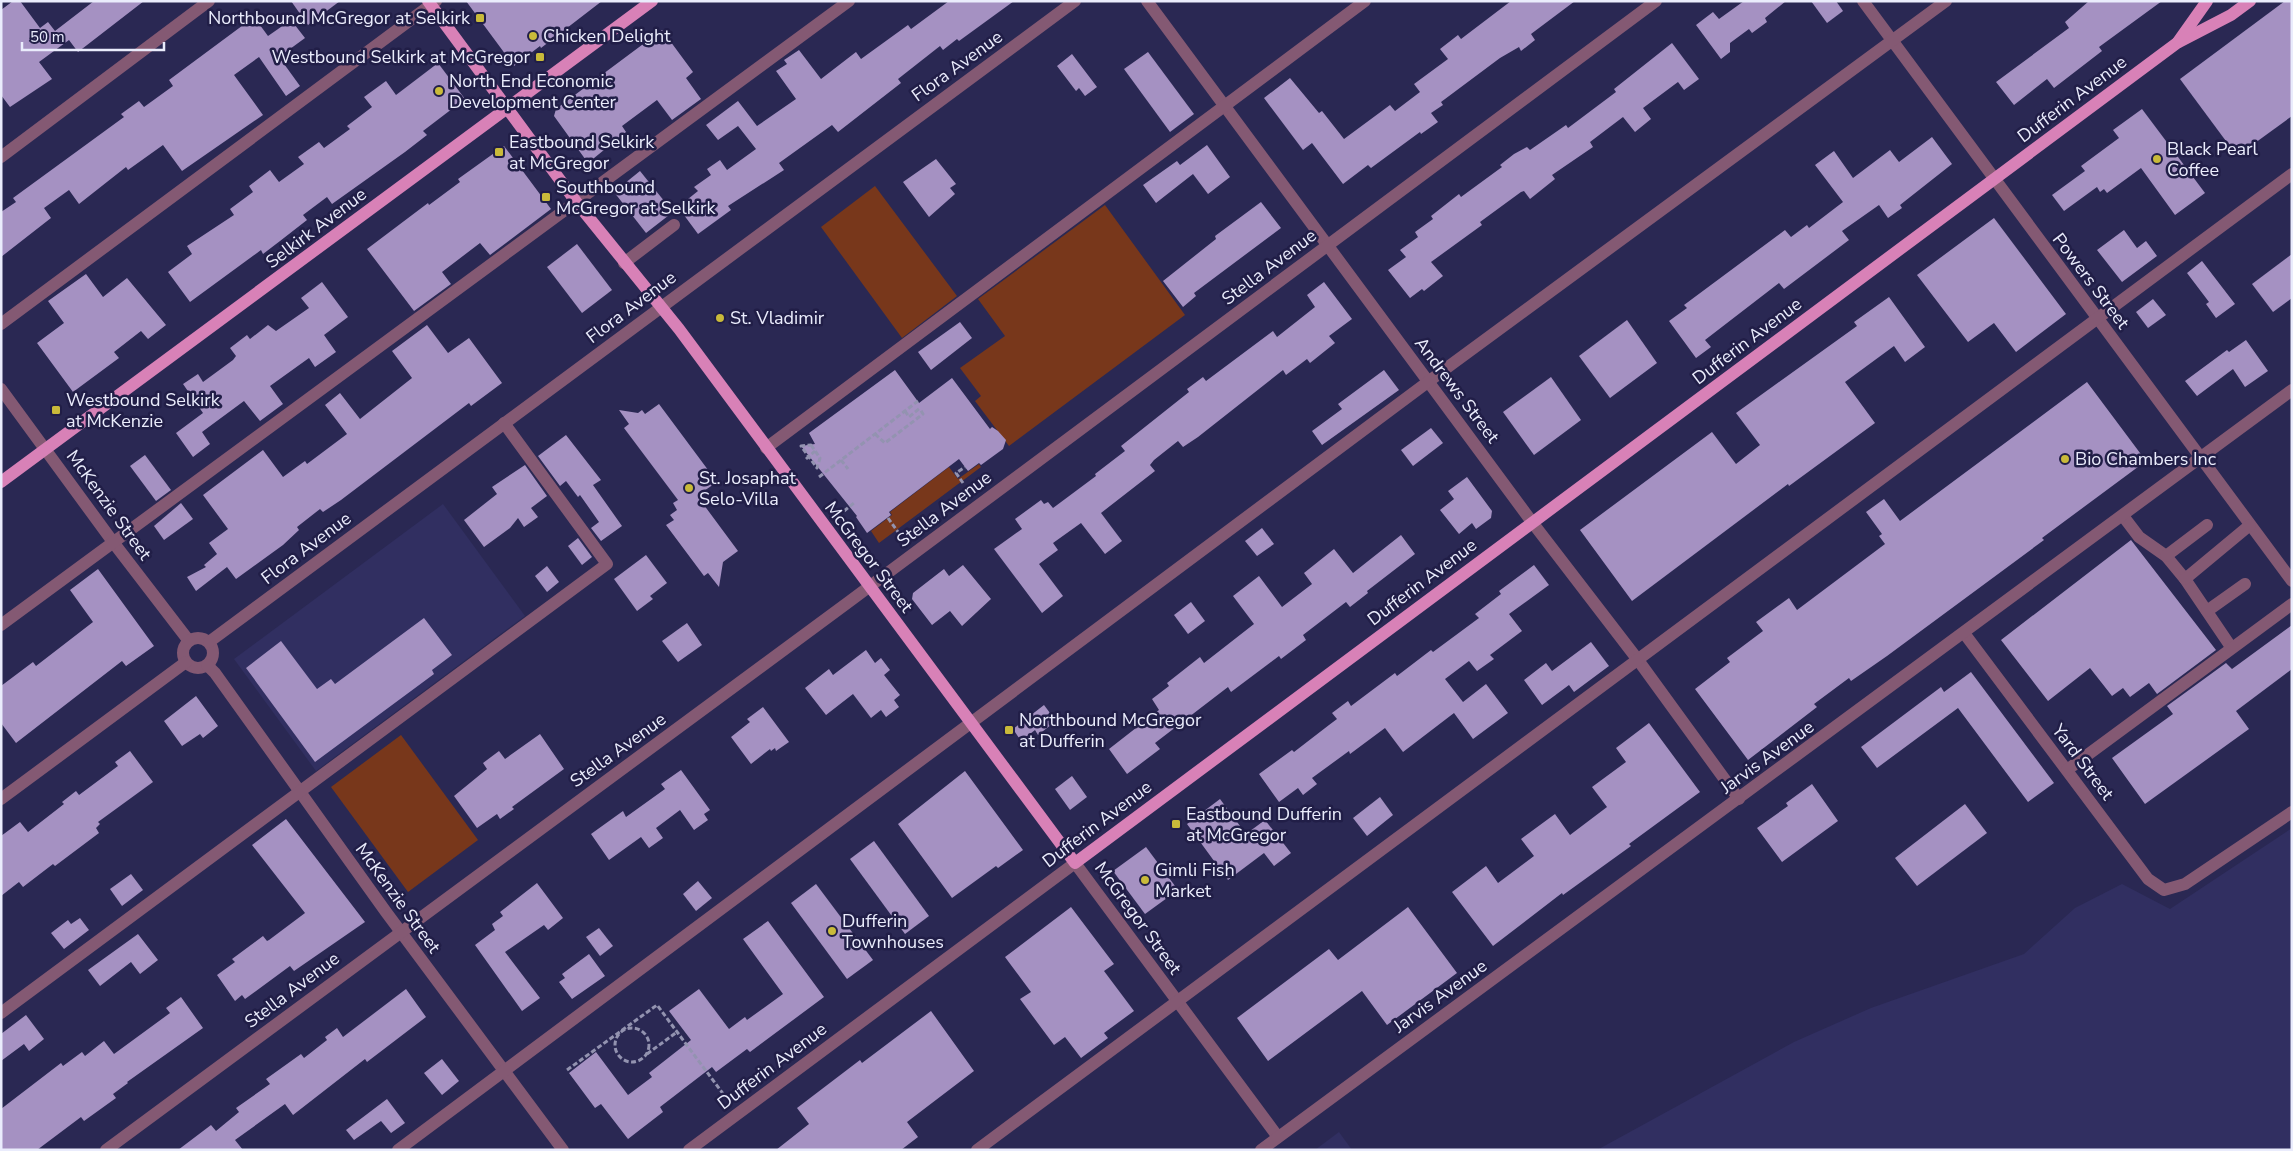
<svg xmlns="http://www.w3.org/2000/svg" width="2293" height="1151" font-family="'Nunito Sans',sans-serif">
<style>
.built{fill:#312f61}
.green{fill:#78371b}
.building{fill:#a591c2}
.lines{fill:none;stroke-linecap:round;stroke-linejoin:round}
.path{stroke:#9393b0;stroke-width:3;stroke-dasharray:5 2.5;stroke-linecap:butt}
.minor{stroke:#845973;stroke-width:12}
.major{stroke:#d881b7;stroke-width:12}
.poi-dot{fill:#c9ba3a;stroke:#211e47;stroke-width:2}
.labels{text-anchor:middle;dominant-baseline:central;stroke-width:5;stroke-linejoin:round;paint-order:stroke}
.poi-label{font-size:18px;fill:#eaecfc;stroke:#211e47;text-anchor:start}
.street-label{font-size:18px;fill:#eaecfc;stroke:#211e47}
</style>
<rect width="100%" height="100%" fill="#2a2853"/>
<g class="built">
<polygon points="443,504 525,616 316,771 234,659"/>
<polygon points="2292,828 2292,1150 1597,1150 1794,1042 1871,1008 2024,954 2075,908 2122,884 2170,909"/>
<polygon points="1339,1132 1352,1150 1315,1150"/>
</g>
<g class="green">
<polygon points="875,186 957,296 902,338 821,227"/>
<polygon points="1105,205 1185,315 1009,446 975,401 981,396 960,368 1005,336 978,299"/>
<polygon points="979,464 981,467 879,543 871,531 892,515 890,512 949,467 958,479"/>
<polygon points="401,735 478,840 408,892 331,787"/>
</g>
<g class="building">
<polygon points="13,1 20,1 40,28 48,22 55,31 94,1 144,1 78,52 69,40 39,62 52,79 10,107 1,95 1,10"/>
<polygon points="291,1 340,1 308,25"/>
<polygon points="466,1 602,1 541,48 540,46 514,66"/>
<polygon points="949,1 1014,1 959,41 957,39 943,50 940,46 898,79 901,83 838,132 832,125 779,163 784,170 728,206 731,210 698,234 678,207 698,191 694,187 711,175 707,169 720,160 727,170 756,149 738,126 718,140 706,125 738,101 757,126 796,99 776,71 787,64 784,60 799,50 821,79 856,52 861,59 908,25 911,29"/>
<polygon points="1511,1 1575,1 1531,34 1535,40 1521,51 1519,47 1500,58 1441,102 1443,105 1431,113 1438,122 1421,134 1420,132 1371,168 1368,165 1343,184 1312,143 1303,150 1264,98 1290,78 1319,113 1322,111 1344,139 1390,105 1395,111 1420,92 1414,84 1448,59 1440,49 1458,35 1461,39"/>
<polygon points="1744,1 1786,1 1765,18 1767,22 1752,33 1749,29 1730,43 1730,52 1721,59 1696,25 1713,12 1719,19"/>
<polygon points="1811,1 1836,1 1843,11 1827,23"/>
<polygon points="2089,1 2162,1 2099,47 2102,51 2054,88 2047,79 2014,105 1996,82 2069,28 2065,22"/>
<polygon points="2285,1 2292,1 2292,116 2237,156 2180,79"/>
<polygon points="254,17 268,36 291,20 305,38 279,57 300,86 286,96 259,57 234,75 263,115 182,171 163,145 128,170 126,167 79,204 69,190 44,208 51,218 1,257 1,212 16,202 13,198 124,117 121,114 139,101 144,107 173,86 169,80"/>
<polygon points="662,30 693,72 686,78 701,99 672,120 657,100 622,126 626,132 588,163 554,116 556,109"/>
<polygon points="1672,43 1699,79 1684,90 1678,82 1643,108 1651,119 1635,132 1623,117 1590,142 1593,147 1552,175 1555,179 1530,199 1524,191 1521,192 1480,222 1482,225 1431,262 1443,276 1424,291 1422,289 1410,298 1388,270 1406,257 1400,250 1418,237 1415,232 1433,219 1431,216 1459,194 1461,197 1502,167 1500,165 1514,154 1527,147 1530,150 1566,125 1568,128 1616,92 1614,89"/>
<polygon points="1148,52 1194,114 1170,132 1124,69"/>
<polygon points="1072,54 1097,87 1085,96 1079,88 1076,91 1057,66"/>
<polygon points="438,63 465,99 423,131 427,135 405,152 332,204 327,197 303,215 307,220 280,241 263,254 261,250 190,302 168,272 192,254 187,246 234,215 230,209 253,192 249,186 270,170 279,182 304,164 298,157 319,142 324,148 350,129 347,126 372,107 364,97 386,81 396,95"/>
<polygon points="2142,109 2205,193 2175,215 2141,168 2107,193 2104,189 2100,192 2097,187 2064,211 2052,195 2085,171 2081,166 2119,138 2113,130"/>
<polygon points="1932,137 1952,164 1900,205 1902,208 1888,218 1879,205 1842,231 1849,240 1784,289 1779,283 1705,340 1711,347 1696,358 1669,321 1687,308 1684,305 1785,230 1791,237 1807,225 1809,228 1843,202 1815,165 1834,151 1853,178 1890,150 1899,162"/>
<polygon points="1207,145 1230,177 1208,194 1193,174 1156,203 1143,185 1177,161 1180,165"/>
<polygon points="504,146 551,209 490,255 480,243 442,272 451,284 414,311 367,249 428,203 429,205 460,182 458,179"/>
<polygon points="936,159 956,184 950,188 955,194 929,217 903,182"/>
<polygon points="640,171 673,212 646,233 614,192"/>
<polygon points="1261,202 1281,228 1194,293 1196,296 1183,307 1163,281 1216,239 1215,236"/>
<polygon points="1994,218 2066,314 2016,352 1994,323 1968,342 1917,275"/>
<polygon points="2124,230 2137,248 2146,241 2157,256 2122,282 2097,250"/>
<polygon points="577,244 612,290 582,313 547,267"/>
<polygon points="2292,254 2292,298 2273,312 2252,284"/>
<polygon points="2202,261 2235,304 2216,318 2206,304 2209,302 2187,273"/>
<polygon points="86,274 103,297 127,278 166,325 148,339 141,331 114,352 119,358 73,392 37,343 64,323 48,301"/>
<polygon points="322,282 348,317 324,335 336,352 315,367 309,358 270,386 283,404 260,421 244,401 202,432 210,444 193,457 176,433 203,413 183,384 198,374 203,382 233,360 236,356 230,348 247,335 250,339 268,325 276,331 309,308 301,298"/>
<polygon points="1324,282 1352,319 1329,336 1335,343 1310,363 1307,359 1286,375 1283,370 1198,437 1183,447 1178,441 1154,460 1150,465 1155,471 1101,513 1122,541 1105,554 1081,523 1053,543 1058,550 1039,564 1063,596 1042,613 994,549 1022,529 1015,519 1041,500 1044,504 1048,502 1053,508 1096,476 1095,474 1125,451 1121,446 1189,392 1187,389 1203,377 1206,381 1273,331 1277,337 1315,307 1307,295"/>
<polygon points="1889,297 1925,347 1905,362 1894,346 1845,382 1875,423 1789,486 1788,484 1632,601 1580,530 1712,432 1736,464 1760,445 1736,413 1857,326 1854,322"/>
<polygon points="2153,299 2166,315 2148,328 2136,312"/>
<polygon points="1627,320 1657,363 1610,398 1579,356"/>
<polygon points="960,322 972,338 931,370 918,352"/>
<polygon points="427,325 448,353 469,338 502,383 471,406 469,403 341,500 323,512 320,509 297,527 299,530 283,545 236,579 227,567 196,591 187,577 206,567 204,565 217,554 209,543 228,529 203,495 263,450 283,477 305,461 307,464 347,434 325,405 340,393 360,419 412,378 392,351"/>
<polygon points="2246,340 2268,371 2245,387 2233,369 2197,396 2185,381 2227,350 2229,352"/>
<polygon points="895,370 919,403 952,378 990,429 992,427 998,431 1006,440 1003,449 981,465 979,463 968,471 959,459 889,512 891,515 867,533 856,517 857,516 801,446 815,444 809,433"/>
<polygon points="1384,370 1399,390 1322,445 1312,431 1342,409 1338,404"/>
<polygon points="1551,377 1581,420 1534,455 1503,412"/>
<polygon points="2087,382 2146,461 2042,538 2044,540 1887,656 1851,681 1849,678 1814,704 1817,707 1748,760 1695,689 1730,662 1727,658 1763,631 1756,622 1789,598 1797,610 1885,544 1879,536 1882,534 1866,512 1884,499 1900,521"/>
<polygon points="659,404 717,482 701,493 705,498 701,501 738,551 723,562 719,587 708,573 704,576 666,525 674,520 670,515 677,510 673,503 678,500 624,428 629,424 619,410 638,413 642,410 645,414"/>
<polygon points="1431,428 1443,443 1413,466 1401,450"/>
<polygon points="566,435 601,480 593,485 622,526 601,541 591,528 599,522 580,495 578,497 566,481 560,486 538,456"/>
<polygon points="145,455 171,490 156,501 130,466"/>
<polygon points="525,465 547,496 531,508 538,517 524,527 518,518 510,528 484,547 464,520 497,494 492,487"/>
<polygon points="1467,477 1492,511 1491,518 1476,529 1472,523 1459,534 1440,510 1454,499 1448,491"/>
<polygon points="181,503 193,519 164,540 154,526"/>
<polygon points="1262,528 1274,544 1257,556 1245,541"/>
<polygon points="1401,535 1415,554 1367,591 1368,593 1350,607 1346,602 1303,635 1306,640 1281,659 1279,656 1231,692 1228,687 1155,743 1160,749 1127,774 1109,749 1159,710 1152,699 1169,686 1167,683 1200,657 1204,663 1254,624 1233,596 1259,576 1282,607 1312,584 1304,573 1334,549 1353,573"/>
<polygon points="578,538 592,557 582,565 568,546"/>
<polygon points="2131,540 2216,650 2157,694 2149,683 2130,697 2123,688 2112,696 2090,668 2048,701 2001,640"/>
<polygon points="646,555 667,583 650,596 653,599 637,611 614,579"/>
<polygon points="963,565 991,599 962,626 950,611 932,625 912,599 913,593 944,569 949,576"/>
<polygon points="1534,565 1549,585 1509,614 1522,631 1490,655 1494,659 1477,671 1469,661 1445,679 1463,702 1486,684 1508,713 1473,739 1454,713 1403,752 1385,728 1350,754 1349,751 1312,778 1317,784 1303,795 1298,788 1279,802 1259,774 1292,750 1294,752 1329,725 1337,719 1332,713 1348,701 1351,706 1395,673 1397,676 1431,650 1433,652 1479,618 1475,614 1501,594 1499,591"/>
<polygon points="547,566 559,582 547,592 535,576"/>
<polygon points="98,569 154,646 126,666 122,661 16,743 1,723 1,686 33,662 36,666 93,622 70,590"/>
<polygon points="1191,602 1205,621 1188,634 1174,615"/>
<polygon points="424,618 452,655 432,670 434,674 315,762 246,668 281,641 317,689 331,679 335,684"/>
<polygon points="687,623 702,645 678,662 662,641"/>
<polygon points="2292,625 2292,669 2236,711 2249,729 2145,804 2112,758 2173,714 2167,706 2226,663 2232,669"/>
<polygon points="1591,642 1609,666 1574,692 1569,685 1542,705 1524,680 1546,663 1552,671"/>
<polygon points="866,650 875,663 881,658 890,670 884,675 900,695 894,700 899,707 886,717 881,710 871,718 853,694 826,715 805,688 829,669 833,675"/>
<polygon points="1971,672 2054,783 2028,802 1958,708 1877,768 1861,747 1941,687 1944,692"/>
<polygon points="196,696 218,726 203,738 200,734 182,746 164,721"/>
<polygon points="1044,705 1056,721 1038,735 1035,730 1021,741 1013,729"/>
<polygon points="763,707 789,742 776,751 775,748 771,751 770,749 751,764 731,737 750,722 747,719"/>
<polygon points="1649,723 1700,792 1629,844 1631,846 1563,895 1562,893 1493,946 1452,892 1486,866 1498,883 1534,856 1521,839 1555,814 1570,835 1607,807 1592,787 1626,762 1616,748"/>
<polygon points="540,734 564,769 512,807 514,809 500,819 497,814 477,828 454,796 487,769 483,763 499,751 505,759"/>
<polygon points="130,751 153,782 98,822 100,824 96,828 99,833 55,866 53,864 23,887 19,882 1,896 1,836 20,822 28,832 64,804 62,802 76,791 79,795 118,766 115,762"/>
<polygon points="681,770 710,810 704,814 708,820 694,830 680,810 656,828 663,838 649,848 641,837 609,860 591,834 623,811 626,817 665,789 661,784"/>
<polygon points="965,771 1023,850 998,868 996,866 952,898 898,824"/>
<polygon points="1072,776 1087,797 1070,810 1055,789"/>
<polygon points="1812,784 1838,821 1782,862 1757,828 1788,806 1786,803"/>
<polygon points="1380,797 1393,815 1367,836 1353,818"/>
<polygon points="1220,799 1246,834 1265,820 1291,853 1274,866 1264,853 1228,880 1187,824"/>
<polygon points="1965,804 1987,833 1917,886 1895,858"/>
<polygon points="286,819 365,922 294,971 290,966 245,999 242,995 235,1001 217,975 235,962 232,959 263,936 267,941 269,940 305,913 252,845"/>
<polygon points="874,841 929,916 905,934 850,859"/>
<polygon points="1146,847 1178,890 1145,914 1113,871"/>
<polygon points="131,874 143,890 122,906 110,889"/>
<polygon points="698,881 712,898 696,911 683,894"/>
<polygon points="537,883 563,918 548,930 544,925 505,952 540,998 522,1011 475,945 495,930 492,924 503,916 500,912"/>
<polygon points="816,884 873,960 847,979 791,903"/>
<polygon points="1071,907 1114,964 1104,971 1134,1011 1104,1033 1108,1038 1081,1058 1065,1037 1054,1045 1020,999 1031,992 1005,957"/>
<polygon points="1408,907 1457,973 1387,1025 1362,991 1268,1061 1237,1018 1329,949 1338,960"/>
<polygon points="80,918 89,930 64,949 51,933 68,920 71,924"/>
<polygon points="768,921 824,997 750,1052 747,1049 716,1072 712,1067 660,1107 663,1112 628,1139 601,1104 595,1108 569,1073 596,1052 628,1095 652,1077 649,1073 691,1040 669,1011 699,989 729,1029 745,1017 747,1020 783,994 743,939"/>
<polygon points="599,928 613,946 600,956 586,937"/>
<polygon points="138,934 158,960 140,974 131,962 100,986 88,970"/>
<polygon points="589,954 605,976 572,999 559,982 565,978 562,974"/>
<polygon points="406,989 426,1017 367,1062 365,1059 293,1115 285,1104 235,1140 243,1150 178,1150 211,1125 216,1131 239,1112 236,1108 270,1084 266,1079 301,1054 304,1058 327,1040 325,1037 337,1028 343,1037"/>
<polygon points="181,997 203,1028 127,1082 128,1083 113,1094 116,1098 84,1121 81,1117 37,1150 1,1150 1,1109 61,1063 63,1066 82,1052 85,1056 104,1041 114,1054 170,1013 166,1008"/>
<polygon points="931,1011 974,1071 907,1122 918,1137 901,1150 776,1150 809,1124 797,1108 860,1060 862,1063"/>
<polygon points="26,1015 44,1039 29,1051 24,1044 1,1061 1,1034"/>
<polygon points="442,1059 459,1081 442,1095 424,1073"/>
<polygon points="387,1099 405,1123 391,1133 381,1121 354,1140 346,1130"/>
</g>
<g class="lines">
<g class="path">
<polyline points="905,411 909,417 920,408"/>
<polyline points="875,434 885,443 923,414 920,409"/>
<polygon points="811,445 820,458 817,468 801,446"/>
<polyline points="806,459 815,451"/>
<polyline points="841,460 848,469"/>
<polyline points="819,477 918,401"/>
<polyline points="963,483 956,473 965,467"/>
<polyline points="844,511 854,503"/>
<polyline points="888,518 898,532"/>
<circle cx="632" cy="1045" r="17"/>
<polyline points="647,1054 677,1032"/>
<polyline points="567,1070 657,1005 724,1095"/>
</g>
<g class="minor">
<polyline points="1147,1 1532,522 1638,660 1739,799"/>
<polyline points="1863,1 2292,581"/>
<polyline points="1,157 209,1"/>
<polyline points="624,263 674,225"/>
<polyline points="1,324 436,1"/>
<polyline points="1,389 113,542 189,641"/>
<polyline points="766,448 1365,1"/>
<polyline points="2123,516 2139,537 2166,556 2185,579 2231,647"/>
<polyline points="2166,556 2207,525"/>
<polyline points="2185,579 2250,525"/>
<polyline points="2207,611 2245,584"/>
<polyline points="1,625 849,1"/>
<polyline points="1964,633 2148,879 2164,890 2185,884 2292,812"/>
<circle cx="198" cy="653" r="15"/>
<polyline points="209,642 1075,1"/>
<polyline points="207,665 215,673 386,912 563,1150"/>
<polyline points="2067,770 2292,604"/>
<polyline points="1,799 186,662"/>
<polyline points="1,1013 607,564 504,423"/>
<polyline points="106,1150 850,601 1656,1"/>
<polyline points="398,1150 1452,364 1946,1"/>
<polyline points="689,1150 1075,863 1278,1137"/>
<polyline points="977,1150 2292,174"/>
<polyline points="1261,1150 2292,390"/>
</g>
<g class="major">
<polyline points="428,1 577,203 679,329 1075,863 2177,43 2231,15 2250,1"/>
<polyline points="2178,42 2207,1"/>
<polyline points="1,482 652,1"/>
</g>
</g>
<g class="poi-dot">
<rect x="475" y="13" width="10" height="10" rx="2.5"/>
<circle cx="533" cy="36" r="5"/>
<rect x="535" y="52" width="10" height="10" rx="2.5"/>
<circle cx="439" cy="91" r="5"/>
<rect x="494" y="147" width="10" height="10" rx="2.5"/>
<circle cx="2157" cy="159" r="5"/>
<rect x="541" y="192" width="10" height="10" rx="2.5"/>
<circle cx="720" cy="318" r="5"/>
<rect x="51" y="405" width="10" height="10" rx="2.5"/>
<circle cx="2065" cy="459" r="5"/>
<circle cx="689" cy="488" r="5"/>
<rect x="1004" y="725" width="10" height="10" rx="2.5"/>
<rect x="1171" y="819" width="10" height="10" rx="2.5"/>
<circle cx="1145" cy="880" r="5"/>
<circle cx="832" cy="931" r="5"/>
</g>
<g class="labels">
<g class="poi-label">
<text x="470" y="18" text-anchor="end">Northbound McGregor at Selkirk</text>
<text x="543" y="36">Chicken Delight</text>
<text x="530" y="57" text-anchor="end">Westbound Selkirk at McGregor</text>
<text x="449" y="81">North End Economic<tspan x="449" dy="21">Development Center</tspan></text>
<text x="509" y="142">Eastbound Selkirk<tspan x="509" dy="21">at McGregor</tspan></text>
<text x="2167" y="149">Black Pearl<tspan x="2167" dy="21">Coffee</tspan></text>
<text x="556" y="187">Southbound<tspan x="556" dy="21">McGregor at Selkirk</tspan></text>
<text x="730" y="318">St. Vladimir</text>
<text x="66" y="400">Westbound Selkirk<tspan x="66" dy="21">at McKenzie</tspan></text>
<text x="2075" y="459">Bio Chambers Inc</text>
<text x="699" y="478">St. Josaphat<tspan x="699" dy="21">Selo-Villa</tspan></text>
<text x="1019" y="720">Northbound McGregor<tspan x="1019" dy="21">at Dufferin</tspan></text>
<text x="1186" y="814">Eastbound Dufferin<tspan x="1186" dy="21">at McGregor</tspan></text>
<text x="1155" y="870">Gimli Fish<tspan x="1155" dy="21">Market</tspan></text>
<text x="842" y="921">Dufferin<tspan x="842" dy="21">Townhouses</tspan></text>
</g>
<g class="street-label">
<text transform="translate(957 66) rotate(-36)">Flora Avenue</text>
<text transform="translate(2072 99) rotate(-37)">Dufferin Avenue</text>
<text transform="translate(316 228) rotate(-37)">Selkirk Avenue</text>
<text transform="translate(1269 267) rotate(-37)">Stella Avenue</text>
<text transform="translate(2091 281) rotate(53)">Powers Street</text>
<text transform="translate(631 307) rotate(-37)">Flora Avenue</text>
<text transform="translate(1747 341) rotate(-37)">Dufferin Avenue</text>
<text transform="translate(1457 390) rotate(53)">Andrews Street</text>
<text transform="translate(109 505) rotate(54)">McKenzie Street</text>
<text transform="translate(944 509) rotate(-37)">Stella Avenue</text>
<text transform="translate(306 548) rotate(-37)">Flora Avenue</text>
<text transform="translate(869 557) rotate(53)">McGregor Street</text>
<text transform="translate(1422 582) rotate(-37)">Dufferin Avenue</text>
<text transform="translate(618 750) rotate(-36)">Stella Avenue</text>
<text transform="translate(1767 757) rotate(-36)">Jarvis Avenue</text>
<text transform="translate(2083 762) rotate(53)">Yard Street</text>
<text transform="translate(1097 824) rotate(-37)">Dufferin Avenue</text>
<text transform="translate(398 898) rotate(54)">McKenzie Street</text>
<text transform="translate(1138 918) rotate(54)">McGregor Street</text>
<text transform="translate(292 990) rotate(-37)">Stella Avenue</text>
<text transform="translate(1440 996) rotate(-36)">Jarvis Avenue</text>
<text transform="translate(772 1066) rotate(-37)">Dufferin Avenue</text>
</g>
</g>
<rect width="2293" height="1151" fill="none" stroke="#eaecfc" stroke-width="5"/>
<path d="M22 42v8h142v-8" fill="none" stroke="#eaecfc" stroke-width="2.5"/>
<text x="30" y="42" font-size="15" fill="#eaecfc" stroke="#211e47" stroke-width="4" paint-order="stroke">50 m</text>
</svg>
